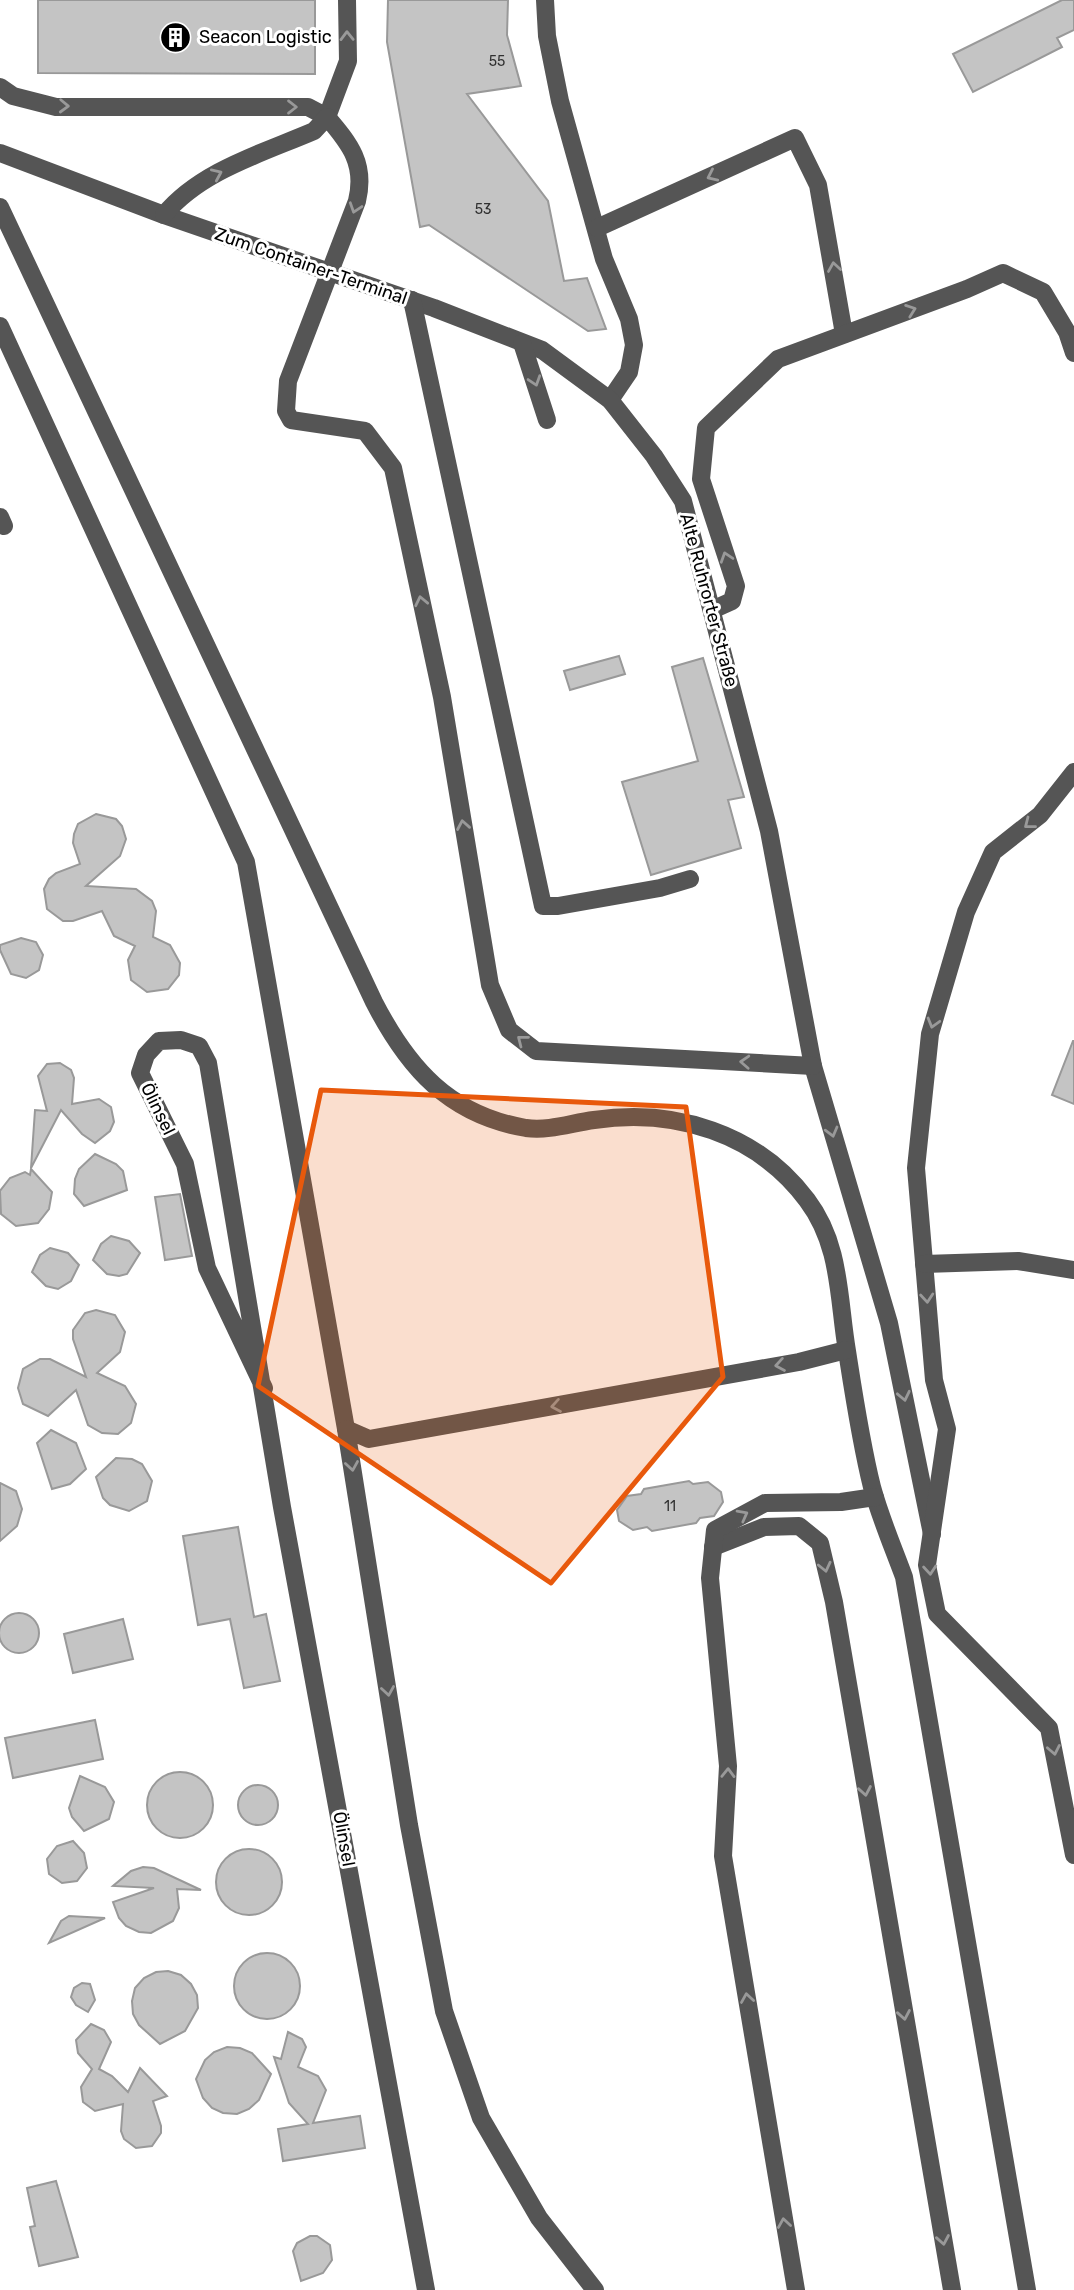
<svg xmlns="http://www.w3.org/2000/svg" width="1074" height="2290" font-family="Rubik,sans-serif">
<style>
.building{fill:#c4c4c4;stroke:#999;stroke-width:2}
.lines{fill:none;stroke-linecap:round;stroke-linejoin:round}
.minor{stroke:#555;stroke-width:18}
.oneway{stroke:#999}
.marked{fill:#e8590c;fill-opacity:0.2;stroke:#e8590c;stroke-width:5;stroke-linejoin:round}
.labels{text-anchor:middle;dominant-baseline:central;stroke-width:6;stroke-linejoin:round;paint-order:stroke}
.number-label{font-size:14px;fill:#313131}
.poi-label{font-size:18px;fill:#000;stroke:#fff;text-anchor:start}
.street-label{font-size:18px;fill:#000;stroke:#fff}
</style>
<rect width="100%" height="100%" fill="#fff"/>
<g class="building">
<polygon points="38,0 315,0 315,74 38,73"/>
<polygon points="388,0 508,0 507,35 521,86 467,94 548,201 564,281 587,278 606,329 588,331 429,225 420,227 387,42"/>
<polygon points="1062,0 1074,0 1074,30 1057,38 1062,47 973,92 953,54"/>
<polygon points="619,656 625,674 570,690 564,671"/>
<polygon points="703,658 744,797 728,800 741,848 651,875 622,782 698,761 672,667"/>
<polygon points="96,814 116,819 122,826 126,839 120,856 86,886 136,889 152,901 156,911 153,937 170,945 180,963 179,975 168,989 147,992 131,980 128,960 135,946 114,936 102,911 73,921 63,921 47,909 44,889 49,879 56,873 80,864 73,843 74,834 78,824"/>
<polygon points="21,938 36,942 43,955 39,970 26,978 11,974 0,950 0,945"/>
<polygon points="1073,1041 1074,1041 1074,1104 1052,1095"/>
<polygon points="60,1063 71,1070 74,1078 72,1104 99,1099 111,1107 114,1122 110,1131 95,1143 82,1134 61,1110 31,1168 35,1110 47,1111 38,1076 47,1064"/>
<polygon points="95,1154 116,1164 123,1171 127,1190 84,1206 74,1194 75,1179 79,1169"/>
<polygon points="31,1169 52,1192 49,1209 38,1223 16,1226 1,1214 0,1191 10,1178 25,1172 30,1175"/>
<polygon points="180,1194 192,1256 165,1260 155,1197"/>
<polygon points="111,1236 129,1241 140,1253 127,1274 119,1276 107,1274 93,1260 101,1244"/>
<polygon points="50,1248 68,1253 79,1265 71,1281 58,1289 46,1286 32,1272 40,1255"/>
<polygon points="96,1310 115,1315 125,1332 120,1352 97,1373 125,1386 136,1404 131,1423 118,1434 102,1433 88,1425 76,1390 48,1416 23,1404 18,1388 23,1369 40,1359 50,1359 86,1377 73,1339 73,1330 85,1313"/>
<polygon points="51,1430 76,1443 86,1469 70,1484 52,1489 37,1443"/>
<polygon points="116,1458 132,1459 142,1464 152,1481 147,1501 129,1511 110,1505 103,1498 96,1477"/>
<polygon points="689,1481 693,1484 708,1482 721,1492 723,1502 714,1516 700,1518 696,1523 652,1531 647,1527 633,1530 619,1521 617,1510 627,1496 641,1494 644,1489"/>
<polygon points="0,1483 16,1491 22,1509 17,1526 0,1541"/>
<polygon points="238,1527 254,1617 266,1614 280,1681 244,1688 230,1619 198,1625 183,1536"/>
<circle cx="19" cy="1633" r="20"/>
<polygon points="123,1619 133,1659 73,1673 64,1634"/>
<polygon points="95,1720 103,1759 13,1778 5,1738"/>
<circle cx="180" cy="1805" r="33"/>
<polygon points="80,1776 105,1787 114,1802 109,1819 84,1831 72,1817 69,1808"/>
<circle cx="258" cy="1805" r="20"/>
<polygon points="73,1841 84,1853 87,1868 77,1881 62,1883 49,1874 47,1859 57,1846"/>
<circle cx="249" cy="1882" r="33"/>
<polygon points="143,1867 154,1868 201,1890 177,1889 179,1908 173,1921 151,1933 139,1932 126,1926 119,1918 113,1902 154,1888 113,1886 131,1871"/>
<polygon points="69,1916 105,1918 49,1943 61,1921"/>
<circle cx="267" cy="1986" r="33"/>
<polygon points="168,1971 181,1975 191,1984 197,1995 198,2008 185,2031 160,2044 139,2025 133,2014 132,2001 135,1988 144,1978 156,1972"/>
<polygon points="82,1983 90,1984 95,2000 88,2012 76,2005 71,1997 74,1988"/>
<polygon points="91,2024 104,2030 111,2042 99,2069 112,2076 128,2092 140,2068 167,2096 153,2101 161,2126 161,2133 152,2146 136,2148 124,2139 121,2131 123,2104 95,2111 83,2102 81,2087 92,2069 78,2053 76,2040"/>
<polygon points="288,2032 302,2039 306,2047 298,2067 318,2076 326,2090 313,2123 360,2116 365,2148 283,2161 278,2129 308,2124 289,2103 274,2057 281,2059"/>
<polygon points="227,2047 240,2048 252,2053 271,2074 259,2100 249,2109 237,2114 223,2113 212,2108 203,2098 196,2079 205,2060 214,2052"/>
<polygon points="56,2181 78,2257 39,2266 30,2227 35,2226 27,2188"/>
<polygon points="310,2236 317,2236 330,2245 332,2260 323,2273 301,2281 293,2251 297,2243"/>
</g>
<g class="lines">
<g class="minor">
<polyline points="545,0 547,36 560,101 604,259 629,319 634,345 629,372 610,400"/>
<polyline points="0,87 13,96 56,107 308,107 327,117 348,61 347,0"/>
<polyline points="0,153 164,215 434,308 542,350 610,400 654,456 683,501 769,831 813,1066 889,1323 932,1534"/>
<path d="M0 207 374 1002C408 1068 449 1115 526 1128 550 1131 571 1123 594 1120 675 1108 757 1133 807 1200 841 1245 838 1297 847 1351 854 1396 861 1443 872 1487 880 1517 893 1547 904 1577L1027 2290"/>
<path d="M164 215C200 171 263 153 314 131L327 117C350 144 366 164 357 201L288 381 286 411 291 420 365 431 393 468 442 697 490 985 509 1030 536 1051 813 1066"/>
<polyline points="597,228 795,138 818,185 844,334"/>
<polyline points="412,300 543,906 558,906 660,888 690,879"/>
<polyline points="0,326 246,862 346,1429"/>
<polyline points="522,343 547,420"/>
<polyline points="0,517 4,526"/>
<polyline points="712,610 732,601 736,586 701,479 706,428 778,359 967,289 1003,273 1043,292 1067,332 1074,353"/>
<polyline points="1074,772 1040,815 993,852 966,912 930,1034 916,1168 934,1380 947,1429 927,1565 937,1614 1049,1728 1074,1855"/>
<polyline points="924,1264 1018,1261 1074,1270"/>
<polyline points="264,1388 207,1268 185,1164 140,1073 146,1055 159,1041 181,1040 199,1046 208,1063 282,1507 426,2290"/>
<polyline points="713,1547 764,1527 799,1526 820,1543 834,1602 952,2290"/>
<polyline points="595,2290 539,2218 481,2118 444,2011 409,1825 346,1429 369,1439 799,1362 846,1350"/>
<polyline points="796,2290 723,1856 728,1766 710,1578 715,1530 765,1503 841,1502 875,1497"/>
</g>
</g>
<defs><path id="oneway-chevron" d="M-2-3.5L2.5 0L-2 3.5" fill="none" stroke-width="1.6" stroke-linecap="round" stroke-linejoin="round" transform="scale(1.75)"/></defs>
<g class="oneway">
<use href="#oneway-chevron" transform="translate(347 36) rotate(-91)"/>
<use href="#oneway-chevron" transform="translate(64 106) rotate(2)"/>
<use href="#oneway-chevron" transform="translate(292 107)"/>
<use href="#oneway-chevron" transform="translate(217 174) rotate(-24)"/>
<use href="#oneway-chevron" transform="translate(712 176) rotate(155)"/>
<use href="#oneway-chevron" transform="translate(355 208) rotate(108)"/>
<use href="#oneway-chevron" transform="translate(834 267) rotate(-99)"/>
<use href="#oneway-chevron" transform="translate(911 310) rotate(-20)"/>
<use href="#oneway-chevron" transform="translate(535 381) rotate(72)"/>
<use href="#oneway-chevron" transform="translate(726 557) rotate(-108)"/>
<use href="#oneway-chevron" transform="translate(421 601) rotate(-102)"/>
<use href="#oneway-chevron" transform="translate(1029 824) rotate(142)"/>
<use href="#oneway-chevron" transform="translate(463 825) rotate(-100)"/>
<use href="#oneway-chevron" transform="translate(933 1023) rotate(106)"/>
<use href="#oneway-chevron" transform="translate(522 1040) rotate(-142)"/>
<use href="#oneway-chevron" transform="translate(745 1062) rotate(-177)"/>
<use href="#oneway-chevron" transform="translate(832 1132) rotate(75)"/>
<use href="#oneway-chevron" transform="translate(927 1298) rotate(85)"/>
<use href="#oneway-chevron" transform="translate(780 1365) rotate(170)"/>
<use href="#oneway-chevron" transform="translate(904 1396) rotate(78)"/>
<use href="#oneway-chevron" transform="translate(556 1406) rotate(170)"/>
<use href="#oneway-chevron" transform="translate(352 1466) rotate(81)"/>
<use href="#oneway-chevron" transform="translate(743 1515) rotate(-28)"/>
<use href="#oneway-chevron" transform="translate(825 1567) rotate(77)"/>
<use href="#oneway-chevron" transform="translate(930 1570) rotate(85)"/>
<use href="#oneway-chevron" transform="translate(388 1691) rotate(81)"/>
<use href="#oneway-chevron" transform="translate(1054 1750) rotate(79)"/>
<use href="#oneway-chevron" transform="translate(728 1773) rotate(-89)"/>
<use href="#oneway-chevron" transform="translate(865 1791) rotate(80)"/>
<use href="#oneway-chevron" transform="translate(747 1998) rotate(-99)"/>
<use href="#oneway-chevron" transform="translate(904 2015) rotate(80)"/>
<use href="#oneway-chevron" transform="translate(784 2223) rotate(-99)"/>
<use href="#oneway-chevron" transform="translate(943 2240) rotate(80)"/>
</g>
<path class="marked" d="M321 1090 686 1107 723 1377 551 1583 258 1386Z"/>
<defs>
<symbol id="building-disc" viewBox="-11 -11 22 22"><circle r="9.5" fill="#000" stroke="#fff"/><path d="M-4-6H4V6H1V3H-1V6H-4ZM-2.5-4.3h1.7v1.8h-1.7ZM.8-4.3h1.7v1.8H.8ZM-2.5-1h1.7V.8h-1.7ZM.8-1h1.7V.8H.8Z" fill="#fff"/></symbol>
</defs>
<g fill-rule="evenodd">
<use href="#building-disc" x="158" y="20" width="35" height="35"/>
</g>
<g class="labels">
<g class="number-label">
<text x="497" y="61">55</text>
<text x="483" y="209">53</text>
<text x="670" y="1506">11</text>
</g>
<g class="poi-label">
<text x="199" y="37">Seacon Logistic</text>
</g>
<g class="street-label">
<text transform="translate(311 266) rotate(19)">Zum Container-Terminal</text>
<text transform="translate(709 600) rotate(75)">Alte Ruhrorter Straße</text>
<text transform="translate(158 1109) rotate(64)">Ölinsel</text>
<text transform="translate(344 1839) rotate(80)">Ölinsel</text>
</g>
</g>
</svg>
